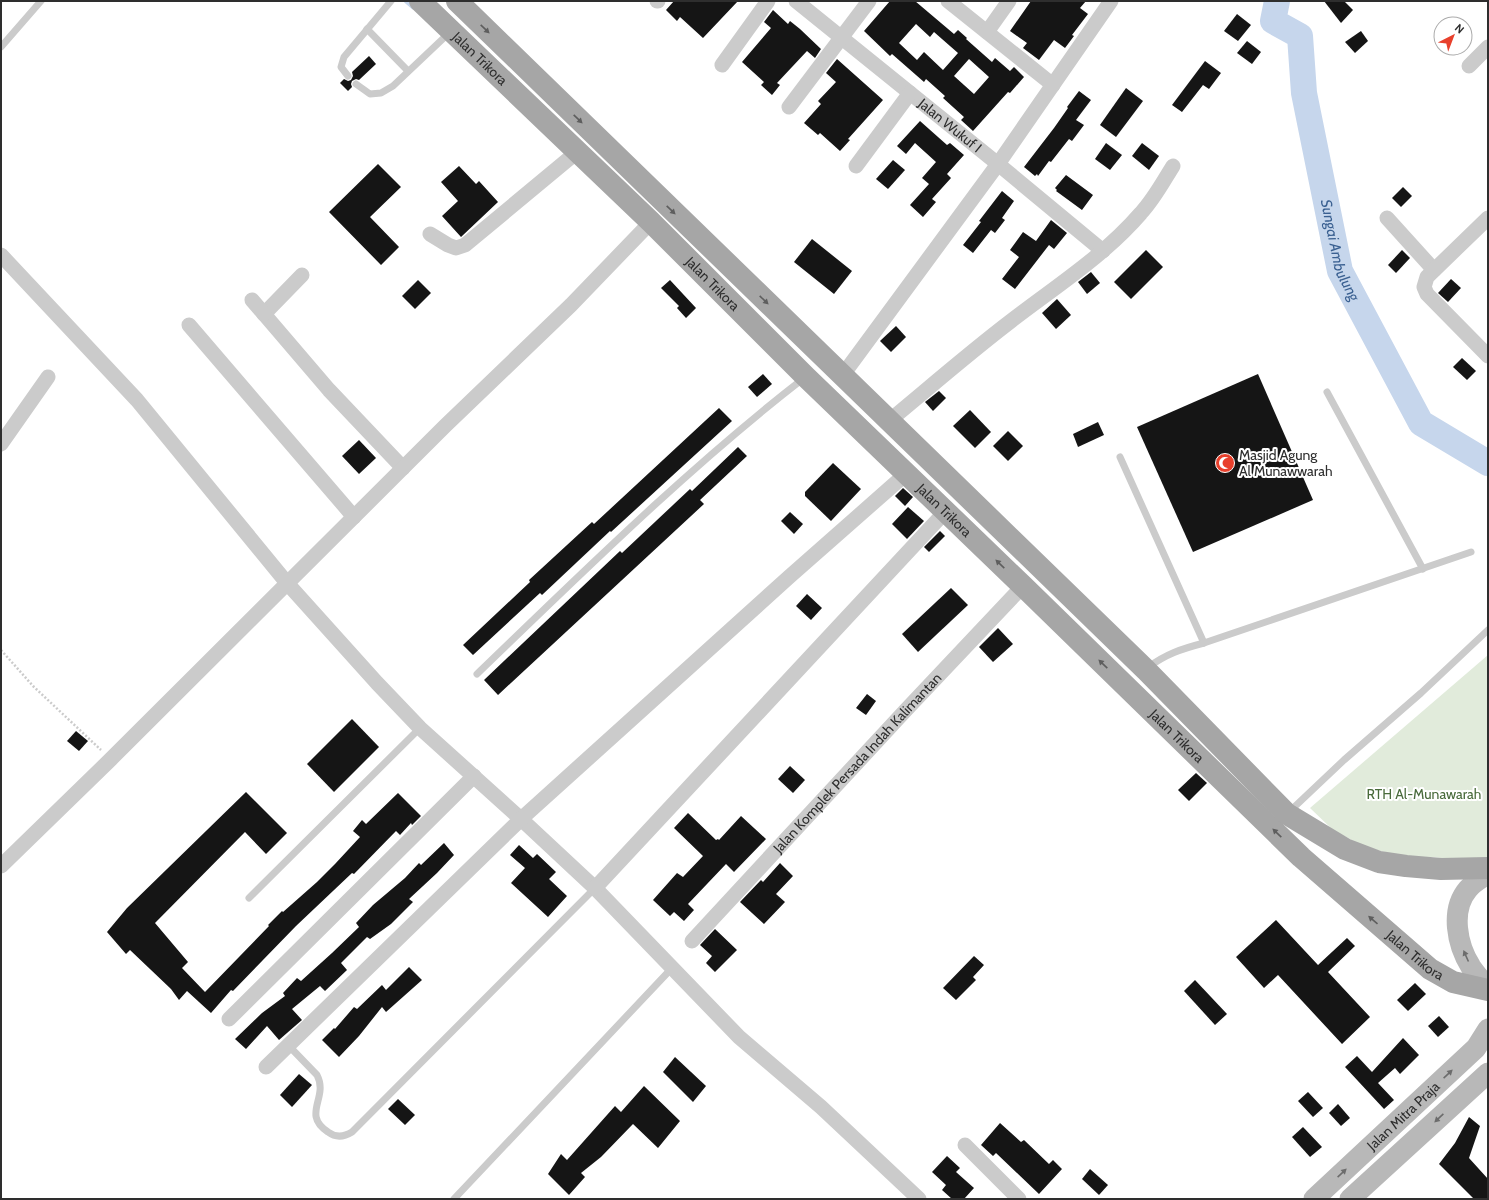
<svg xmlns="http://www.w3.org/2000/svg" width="1489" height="1200" font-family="Cabin,sans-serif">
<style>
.green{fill:#e1ebdb}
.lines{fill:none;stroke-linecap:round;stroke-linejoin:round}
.stream{stroke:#c6d6ec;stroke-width:4.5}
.river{stroke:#c6d6ec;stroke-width:26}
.building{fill:#151515;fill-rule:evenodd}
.path{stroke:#cbcbcb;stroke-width:2.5;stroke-dasharray:2 2;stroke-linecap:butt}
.lane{stroke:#cbcbcb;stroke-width:7}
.street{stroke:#cbcbcb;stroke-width:15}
.secondary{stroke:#b8b8b8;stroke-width:21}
.primary{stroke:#a6a6a6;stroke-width:22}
.oneway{fill:#5e5e5e}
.oneway2{fill:#6c6c6c}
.labels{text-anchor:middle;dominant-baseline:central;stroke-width:4;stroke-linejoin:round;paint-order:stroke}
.street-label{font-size:14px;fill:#2e2e2e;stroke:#fff}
.poi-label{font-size:14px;fill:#2e2e2e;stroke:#fff;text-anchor:start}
.park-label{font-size:14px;fill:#486a3a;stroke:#fff}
.water-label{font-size:15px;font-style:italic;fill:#3a6091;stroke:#fff}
</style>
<rect width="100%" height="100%" fill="#fff"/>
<polygon class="green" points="1488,655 1488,863 1432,857 1405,857 1365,847 1333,830 1310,808"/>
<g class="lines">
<polyline class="stream" points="406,1 413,7"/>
<path class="river" id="s1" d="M1277 1 1273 21 1300 36 1304 93 1340 271 1421 423 1488 463"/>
</g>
<g class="building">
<polygon points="674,1 738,1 703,38 680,17 677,21 666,10"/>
<path d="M890 1H915L954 34 958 30 967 38 966 39 992 62 995 58 1010 71 1014 67 1024 77 1010 93 1008 92 973 131 961 120 964 117 943 98 945 96 926 79 924 82 892 54 890 56 864 31ZM916 24 930 37 934 32 958 53 943 70 924 52 917 60 899 43ZM969 59 989 77 974 94 954 76Z"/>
<polygon points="1031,1 1086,1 1080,8 1088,14 1072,35 1074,36 1065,48 1054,40 1039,60 1023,48 1027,43 1010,31"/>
<polygon points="1324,1 1344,1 1353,10 1341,23"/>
<polygon points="773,10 788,24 790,21 800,29 821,49 815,58 807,51 777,83 780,85 772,95 761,85 764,82 742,62 771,28 764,22"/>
<polygon points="1237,14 1251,25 1238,41 1224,31"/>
<polygon points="1361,31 1368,41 1355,53 1345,42"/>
<polygon points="1247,41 1261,52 1252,64 1237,53"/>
<polygon points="369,56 376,64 359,80 356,79 352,81 351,84 352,87 348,91 340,83 344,79 348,81 351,80 353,76 352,72"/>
<polygon points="837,59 883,100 848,139 850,140 840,151 820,133 818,135 804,123 821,104 818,101 836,82 826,73"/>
<polygon points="1205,61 1221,73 1209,89 1203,85 1182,112 1172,105"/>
<polygon points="1126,88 1143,101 1116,137 1100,125"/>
<polygon points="1079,91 1091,100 1076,120 1084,125 1072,141 1069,139 1051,162 1049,161 1038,176 1037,174 1035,176 1024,167 1054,128 1068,108 1067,107"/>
<polygon points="920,121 947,145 950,143 964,155 947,174 951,178 932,199 936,202 923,217 910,205 929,184 922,178 936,162 915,143 906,154 897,146"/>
<polygon points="1106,143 1122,155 1110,170 1095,159"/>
<polygon points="1142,143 1159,156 1149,170 1132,156"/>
<polygon points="893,160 905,170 888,189 876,179"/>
<polygon points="378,164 401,187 370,217 399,247 381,265 329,212"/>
<polygon points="459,166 476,184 479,181 498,202 461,237 442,216 458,201 441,182"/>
<polygon points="1066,175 1093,195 1082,210 1056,191 1057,190 1055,188"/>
<polygon points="1403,187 1412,196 1401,207 1392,198"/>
<polygon points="1002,191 1014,201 1002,218 1005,220 995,233 991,230 973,253 963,245 981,222 979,221"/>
<polygon points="1051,220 1067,233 1054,249 1049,245 1015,289 1002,279 1019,257 1010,250 1023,232 1036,241"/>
<polygon points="812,239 852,271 834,294 794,262"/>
<polygon points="1146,250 1163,267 1131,299 1114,282"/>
<polygon points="1402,250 1410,258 1396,273 1388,265"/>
<polygon points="1091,272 1100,283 1087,294 1078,282"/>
<polygon points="1451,279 1461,288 1448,302 1438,293"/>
<polygon points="418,280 431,293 415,309 402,296"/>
<polygon points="670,280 696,308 686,318 677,308 679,306 661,288"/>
<polygon points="1057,299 1071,315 1056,329 1042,313"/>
<polygon points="896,326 906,337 891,352 880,341"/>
<polygon points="1462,358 1476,371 1467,380 1453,367"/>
<polygon points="763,374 772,384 757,397 748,387"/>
<polygon points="1258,374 1313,500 1193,552 1137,427"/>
<polygon points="939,391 946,398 933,411 925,402"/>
<polygon points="719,408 732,421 611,532 610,531 542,595 540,593 473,655 463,645 530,582 529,580 592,522 594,524"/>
<polygon points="970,410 991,432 975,448 953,426"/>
<polygon points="1098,422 1104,435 1078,447 1073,434"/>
<polygon points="1008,431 1023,446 1008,461 993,446"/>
<polygon points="359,440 376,458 359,474 342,456"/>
<polygon points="738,447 747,456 700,500 704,504 498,695 484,680 620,551 622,553 690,489 692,491"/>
<polygon points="833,463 861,489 831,521 805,496 805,492"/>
<polygon points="903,488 913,497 905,506 895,496"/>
<polygon points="908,507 924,521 907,539 892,524"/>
<polygon points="790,512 803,524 794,534 781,521"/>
<polygon points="940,531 945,536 929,552 924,547"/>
<polygon points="951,588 968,605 918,652 902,634"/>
<polygon points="807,594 822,608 811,620 796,606"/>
<polygon points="998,628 1013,644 993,662 979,647"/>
<polygon points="867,694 876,701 866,715 856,708"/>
<polygon points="352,719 379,747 334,792 307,764"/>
<polygon points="76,731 88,741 79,751 67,741"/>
<polygon points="790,766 805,780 793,793 778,779"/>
<polygon points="1196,773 1207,783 1189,801 1178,790"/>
<polygon points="246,792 287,833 266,854 245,832 155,923 188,962 182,968 205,992 269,926 268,925 282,911 283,912 317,882 335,864 360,837 353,831 362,820 366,824 398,793 421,816 412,825 411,823 400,835 396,831 354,874 352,873 296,926 233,991 231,990 211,1013 187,991 179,1000 171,989 130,950 126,954 107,932 127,908"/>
<polygon points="688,813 716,840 718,839 719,840 741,816 766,839 734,872 726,864 688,904 694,910 684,921 674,912 670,916 653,900 677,873 683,877 703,856 674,828"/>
<polygon points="444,843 454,855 437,873 409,899 413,902 391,924 370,939 367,937 341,963 347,970 325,991 320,986 292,1009 302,1020 295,1026 279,1040 267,1026 246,1049 235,1039 262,1013 285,996 283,993 297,978 301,981 332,953 359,927 356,923 373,905 405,878 419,863 421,865"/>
<polygon points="519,845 533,858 537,854 556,872 549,879 567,896 548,917 511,883 525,868 510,855"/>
<polygon points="780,863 793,876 776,894 785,902 764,924 740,902 761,880 763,882"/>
<polygon points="1276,920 1318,965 1347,938 1355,946 1328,972 1370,1017 1342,1044 1278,975 1264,988 1236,957"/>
<polygon points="715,929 737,950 715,972 706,963 712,956 700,945"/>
<polygon points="974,956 984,965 973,977 976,980 956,1000 943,988"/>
<polygon points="409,967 422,980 386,1012 382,1007 359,1036 339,1057 322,1040 334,1028 335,1029 354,1007 357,1009 382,985 386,990"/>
<polygon points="1195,980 1227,1014 1215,1025 1184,991"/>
<polygon points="1415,983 1426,994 1408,1011 1397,1000"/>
<polygon points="1439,1016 1449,1027 1438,1037 1428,1026"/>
<polygon points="1403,1038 1419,1055 1400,1074 1395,1068 1378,1083 1394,1100 1384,1109 1345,1067 1357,1056 1372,1072"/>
<polygon points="675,1057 706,1086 693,1102 663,1072"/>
<polygon points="299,1074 312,1085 292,1107 280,1095"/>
<polygon points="644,1086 680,1121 658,1148 633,1124 601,1157 581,1173 585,1177 569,1195 548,1174 561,1154 567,1160 615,1106 621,1112"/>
<polygon points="1308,1092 1323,1108 1313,1117 1298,1101"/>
<polygon points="398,1099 415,1115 405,1125 388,1109"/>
<polygon points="1338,1104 1350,1118 1341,1126 1329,1113"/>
<polygon points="1469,1117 1480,1126 1469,1158 1488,1179 1488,1199 1474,1199 1439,1164 1455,1143"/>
<polygon points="1000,1123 1021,1142 1024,1140 1049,1164 1053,1160 1062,1169 1039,1194 996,1153 993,1156 981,1145"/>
<polygon points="1303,1127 1322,1147 1310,1157 1292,1137"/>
<polygon points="947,1156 960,1168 956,1172 974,1188 964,1199 952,1199 942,1190 946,1185 932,1172"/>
<polygon points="1090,1169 1108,1185 1099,1195 1082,1179"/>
</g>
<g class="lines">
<polyline class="path" points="1,650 33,686 101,750"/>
<g class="lane">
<polyline points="367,29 408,71"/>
<polyline points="1,47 41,1"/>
<polyline points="348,76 341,67 344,57 391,1"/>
<polyline points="356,84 370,94 381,93 393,86 449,33"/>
<polyline points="1327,392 1423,569"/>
<polyline points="1120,457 1204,643"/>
<path d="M1147 668C1166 654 1181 649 1204 643L1471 552"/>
<path d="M477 674C583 572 688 468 804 378"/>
<polyline points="1289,812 1344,760 1421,693 1488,630"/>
<polyline points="249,898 420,728"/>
<path d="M288 1045 317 1075C329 1098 301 1114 328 1132 336 1138 344 1137 352 1132L595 888"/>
<polyline points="454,1199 672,968"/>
</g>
<g class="street">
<polyline points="657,1 658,1"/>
<path id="s2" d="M796 1 998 164 1103 251"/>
<polyline points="948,1 1053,85"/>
<polyline points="987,32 1009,1"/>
<polyline points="722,65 768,1"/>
<polyline points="1469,66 1488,47"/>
<polyline points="789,107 869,1"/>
<polyline points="856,166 910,93"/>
<polyline points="1387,218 1434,270"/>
<polyline points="1488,218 1427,277 1424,287 1427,294 1488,356"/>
<polyline points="430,234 448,245 456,248 465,245 577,152"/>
<polyline points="1,255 137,400 287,583 377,683 420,728 521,819 595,888 739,1037 821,1107 919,1199"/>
<polyline points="302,275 264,314 329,390 403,468"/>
<polyline points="252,300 264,314"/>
<polyline points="189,325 354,517"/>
<polyline points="842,376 998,164 1111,1"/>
<path d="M889 421C929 388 969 353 1011 321 1055 287 1104 256 1141 213 1154 199 1163 182 1173 166"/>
<polyline points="1,444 48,377"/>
<polyline points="1,866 111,759 445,426 571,305 651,222"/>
<polyline points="595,888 946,511"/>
<path id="s3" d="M692 941 904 712 1023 586"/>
<polyline points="229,1019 474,776"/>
<polyline points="266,1067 521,819 789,577 907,473"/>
<polyline points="965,1145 1019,1199"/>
</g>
<g class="secondary">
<path d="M1488 874C1481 878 1473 883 1468 889 1450 910 1457 945 1471 967 1476 974 1482 981 1488 989"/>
<path id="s4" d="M1314 1199 1476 1048 1488 1029"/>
<polyline points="1350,1199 1488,1073"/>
</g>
<g class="primary">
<path id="s5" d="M420 1 651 222 806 377 1023 586 1301 857 1430 969 1453 982 1488 990"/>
<polyline points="457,1 1146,670 1287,814 1345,849 1379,862 1406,866 1441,869 1488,868"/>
</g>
</g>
<defs><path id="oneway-solid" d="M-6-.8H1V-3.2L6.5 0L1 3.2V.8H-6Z"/></defs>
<g class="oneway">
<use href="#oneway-solid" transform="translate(485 29) rotate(44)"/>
<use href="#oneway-solid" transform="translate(578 119) rotate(44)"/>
<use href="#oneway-solid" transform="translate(671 210) rotate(44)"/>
<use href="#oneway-solid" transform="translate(764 300) rotate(44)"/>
<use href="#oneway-solid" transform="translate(1000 564) rotate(-136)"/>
<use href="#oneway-solid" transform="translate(1103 664) rotate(-136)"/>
<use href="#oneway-solid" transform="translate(1277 833) rotate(-136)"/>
<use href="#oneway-solid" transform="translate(1373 920) rotate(-139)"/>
</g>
<g class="oneway2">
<use href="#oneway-solid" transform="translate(1466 956) rotate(-114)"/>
<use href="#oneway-solid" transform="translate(1448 1074) rotate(-43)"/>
<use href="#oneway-solid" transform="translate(1439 1118) rotate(137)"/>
<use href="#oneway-solid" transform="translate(1342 1173) rotate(-43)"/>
</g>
<defs>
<symbol id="mosque-disc" viewBox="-11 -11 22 22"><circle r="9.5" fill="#e8402c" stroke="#fff"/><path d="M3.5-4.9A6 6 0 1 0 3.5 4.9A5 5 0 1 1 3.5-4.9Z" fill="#fff"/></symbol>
</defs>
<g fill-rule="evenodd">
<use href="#mosque-disc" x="1214" y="452" width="22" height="22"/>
</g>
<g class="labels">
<g class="street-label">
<text stroke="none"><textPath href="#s5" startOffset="83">Jalan Trikora</textPath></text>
<text stroke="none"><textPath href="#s2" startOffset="198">Jalan Wukuf I</textPath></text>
<text stroke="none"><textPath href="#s5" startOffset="407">Jalan Trikora</textPath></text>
<text stroke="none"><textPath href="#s5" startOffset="731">Jalan Trikora</textPath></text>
<text stroke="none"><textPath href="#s5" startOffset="1055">Jalan Trikora</textPath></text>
<text stroke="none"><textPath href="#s3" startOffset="243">Jalan Komplek Persada Indah Kalimantan</textPath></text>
<text stroke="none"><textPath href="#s5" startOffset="1379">Jalan Trikora</textPath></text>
<text stroke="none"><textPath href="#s4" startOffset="122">Jalan Mitra Praja</textPath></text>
</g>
<g class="poi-label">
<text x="1239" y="455">Masjid Agung<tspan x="1239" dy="16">Al Munawwarah</tspan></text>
</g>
<g class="park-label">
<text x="1424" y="794">RTH Al-Munawarah</text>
</g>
<g class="water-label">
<text stroke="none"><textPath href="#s1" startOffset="270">Sungai Ambulung</textPath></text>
</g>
</g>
<rect width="1489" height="1200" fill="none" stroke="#2e2e2e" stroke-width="4"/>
<g transform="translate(1453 36) rotate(42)"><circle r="19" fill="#ffffff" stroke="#ababab"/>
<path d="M0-3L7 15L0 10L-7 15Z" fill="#e8402c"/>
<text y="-6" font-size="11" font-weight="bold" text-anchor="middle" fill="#2e2e2e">N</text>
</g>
</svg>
